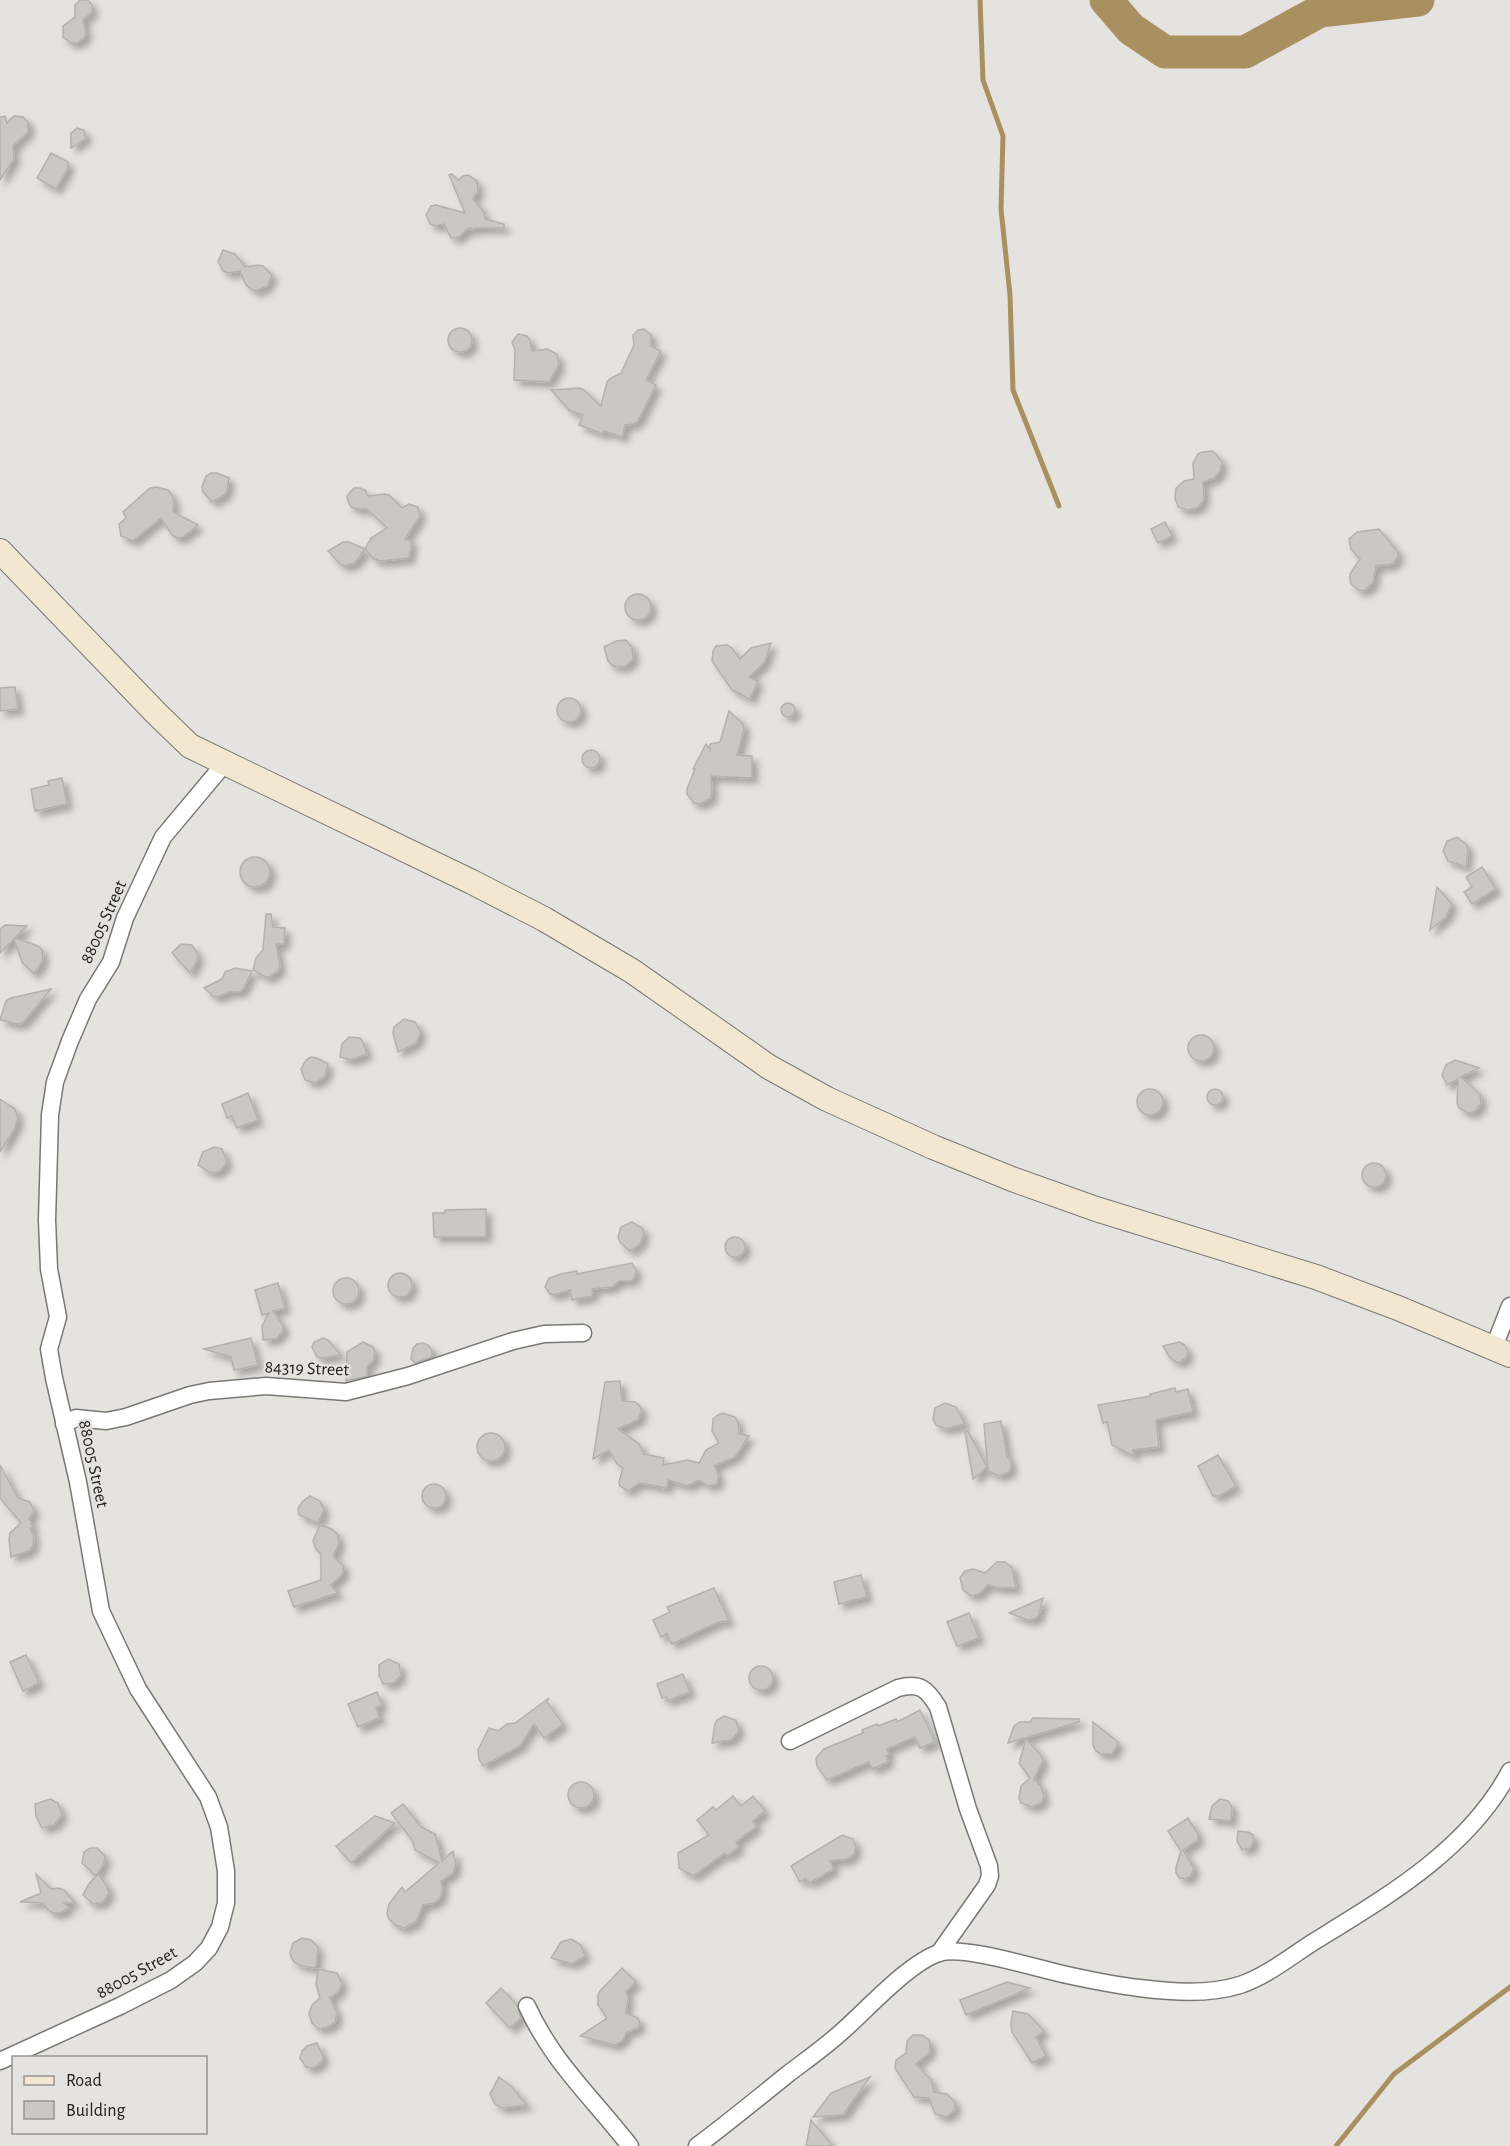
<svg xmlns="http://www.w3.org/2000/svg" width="1510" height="2146" font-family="'Alegreya Sans',sans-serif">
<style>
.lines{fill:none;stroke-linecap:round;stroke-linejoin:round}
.stream{stroke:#a99061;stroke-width:5}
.river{stroke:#a99061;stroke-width:33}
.building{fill:#c9c8c4;stroke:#b3b1ae;stroke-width:1.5;filter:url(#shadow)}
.street-casing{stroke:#797875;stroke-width:19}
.secondary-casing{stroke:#797875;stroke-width:26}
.street{stroke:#fff;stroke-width:16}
.secondary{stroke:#f2e7d1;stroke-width:24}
.labels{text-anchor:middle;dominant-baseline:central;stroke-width:4.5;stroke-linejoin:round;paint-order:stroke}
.street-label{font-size:18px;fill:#222120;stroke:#e5e3e0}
</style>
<defs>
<filter id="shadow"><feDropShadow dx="5.5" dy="5.5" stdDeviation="3" flood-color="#0004"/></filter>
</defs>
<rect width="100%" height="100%" fill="#e5e3e0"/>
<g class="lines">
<g class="stream">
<polyline points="980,0 983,80 1003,136 1001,209 1010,295 1013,390 1059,506"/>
<polyline points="1336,2146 1394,2074 1510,1987"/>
</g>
<polyline class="river" points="1106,0 1131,29 1165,52 1245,52 1320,11 1418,0"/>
</g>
<g class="building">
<polygon points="80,0 88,0 92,5 92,12 83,20 86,32 85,37 77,43 71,43 63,37 63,26 75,17 75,5"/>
<polygon points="5,116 7,123 14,116 23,117 28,122 28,132 13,146 14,159 0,180 0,117"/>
<polygon points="77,128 84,130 86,138 71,148 71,133"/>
<polygon points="51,153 68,162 68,168 56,189 37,178"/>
<polygon points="452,174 458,180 463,176 468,175 477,181 478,191 473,199 484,212 485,219 504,224 504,228 476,228 472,230 471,228 467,229 459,237 451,238 444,224 436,226 430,224 426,215 431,206 436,205 465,213 449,175"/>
<polygon points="223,250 235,254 245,267 258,265 263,266 272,275 267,286 256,291 251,289 246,285 240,271 228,273 223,271 218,262"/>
<circle cx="460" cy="340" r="12"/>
<polygon points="644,329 651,335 651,346 661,351 646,380 656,385 638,421 634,424 625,425 622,437 604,431 603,434 579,425 583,415 570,411 551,390 579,388 584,390 601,406 607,382 611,378 621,373 634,345 633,335 638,330"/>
<polygon points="518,334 527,336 530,340 532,351 547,349 557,354 559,365 549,382 514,380 515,350 512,342"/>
<polygon points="1212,451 1216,454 1222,462 1220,472 1214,478 1203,482 1204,496 1203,501 1197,508 1187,510 1178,507 1175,498 1176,488 1184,481 1194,479 1193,463 1198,454 1202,452"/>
<polygon points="211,473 217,473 229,478 227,491 224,495 212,502 203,492 202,487 206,476"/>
<polygon points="156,487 168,490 172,495 174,501 173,512 198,525 183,537 177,538 172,535 161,518 133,541 121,536 119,524 126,518 123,512 150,488"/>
<polygon points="354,488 360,488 365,490 368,496 384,494 389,495 402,508 409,504 418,507 420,516 405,539 412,541 409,558 380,561 374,559 365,549 355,563 345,566 340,564 328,551 343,542 349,542 365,549 371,538 387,528 367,509 356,509 351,507 348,502 347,496"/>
<polygon points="1165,522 1172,536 1158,543 1151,529"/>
<polygon points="1379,529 1398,552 1398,557 1393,564 1376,566 1373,583 1365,590 1360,591 1351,584 1350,579 1350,574 1360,559 1351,549 1349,539 1357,532"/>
<circle cx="638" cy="607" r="13"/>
<polygon points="626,640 632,647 633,659 625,667 613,666 608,661 604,647 616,641"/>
<polygon points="771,643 765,662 749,677 758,681 750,699 732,690 712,661 713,651 716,646 727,645 732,648 740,659 751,648"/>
<polygon points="15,687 18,709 0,711 0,688"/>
<circle cx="569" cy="710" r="12"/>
<circle cx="788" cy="710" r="7"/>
<polygon points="729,711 743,724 744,730 737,755 752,756 752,778 711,776 712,794 710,799 700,804 694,803 687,794 687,789 695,769 693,769 706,744 710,749 710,744 720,742"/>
<circle cx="591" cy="759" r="9"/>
<polygon points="62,778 67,804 35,811 31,789 49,785 48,781"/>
<polygon points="1457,837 1466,844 1468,849 1466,867 1448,861 1443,851 1447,841"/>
<circle cx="255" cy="872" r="15"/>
<polygon points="1482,867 1496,889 1472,904 1464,892 1472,887 1466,877"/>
<polygon points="1437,887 1452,904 1446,917 1430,930"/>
<polygon points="266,914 271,914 273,927 285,928 284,944 276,944 280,965 279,970 270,977 265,977 253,970 256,958 263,950"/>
<polygon points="5,925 27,926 15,938 38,946 42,950 43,960 34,974 22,962 14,939 0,953 0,929"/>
<polygon points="181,944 192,945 198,955 197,961 190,973 172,953"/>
<polygon points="235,968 252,971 244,988 240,992 230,992 217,997 213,996 204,988 222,979 225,972"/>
<polygon points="51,989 23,1023 17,1024 0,1020 6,1001 11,998"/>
<polygon points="404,1019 415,1022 421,1032 416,1043 398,1052 393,1033 394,1027"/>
<circle cx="1201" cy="1048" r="13"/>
<polygon points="349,1037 360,1038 363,1042 367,1054 351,1060 340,1057 342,1044"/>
<polygon points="311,1057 317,1058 328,1064 325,1076 315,1083 305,1080 301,1069 306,1060"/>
<polygon points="1455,1060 1479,1068 1461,1077 1480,1094 1481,1104 1474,1112 1469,1113 1459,1108 1457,1103 1458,1079 1447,1085 1442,1075 1446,1065"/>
<circle cx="1215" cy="1097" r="8"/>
<circle cx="1150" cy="1102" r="13"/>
<polygon points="248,1093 258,1120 237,1128 232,1116 227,1118 222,1104"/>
<polygon points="0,1099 15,1109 18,1118 15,1128 0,1152"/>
<polygon points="214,1147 222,1149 227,1162 220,1171 215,1173 209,1172 198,1165 203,1152"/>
<circle cx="1374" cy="1175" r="12"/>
<polygon points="486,1209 486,1237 434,1237 433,1213 445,1213 445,1210"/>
<polygon points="632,1222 642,1228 644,1233 640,1244 630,1251 620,1242 618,1237 621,1227"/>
<circle cx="735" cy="1247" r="10"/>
<polygon points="632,1263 636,1270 634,1278 631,1281 619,1281 612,1287 592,1289 593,1296 572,1300 570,1290 554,1295 550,1294 545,1287 549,1278 561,1274 577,1271 577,1274"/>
<circle cx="400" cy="1285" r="12"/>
<circle cx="346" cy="1291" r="13"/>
<polygon points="278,1283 285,1308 273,1311 283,1325 283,1331 276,1339 263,1340 262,1326 269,1313 262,1315 255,1290"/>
<polygon points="251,1338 258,1365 234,1370 231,1357 204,1349"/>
<polygon points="323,1338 328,1340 341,1355 322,1358 317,1357 312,1347 314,1342"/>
<polygon points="363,1342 373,1347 375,1351 373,1361 367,1366 367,1376 346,1381 347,1352"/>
<polygon points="1179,1342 1185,1345 1188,1352 1186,1358 1178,1363 1170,1358 1163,1346"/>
<polygon points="423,1343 428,1345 432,1350 432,1357 415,1363 411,1359 413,1348 417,1344"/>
<polygon points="620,1381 622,1401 635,1402 639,1405 642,1410 638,1420 618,1429 639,1444 644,1454 664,1458 663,1465 688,1460 699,1463 706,1450 719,1443 712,1431 713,1419 718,1415 723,1413 735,1417 738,1422 739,1434 749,1436 735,1457 714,1466 719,1476 717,1484 708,1486 699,1480 687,1486 668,1480 667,1488 639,1483 628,1491 620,1486 619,1482 623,1468 617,1464 609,1450 593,1459 605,1382"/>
<polygon points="1175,1388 1176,1392 1188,1389 1193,1412 1156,1420 1159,1447 1133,1450 1134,1456 1112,1445 1107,1422 1103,1423 1098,1405 1151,1396 1150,1394"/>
<polygon points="945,1403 956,1407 965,1424 946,1429 936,1425 933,1419 935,1408"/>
<polygon points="1001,1421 1007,1456 1011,1461 1011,1467 1009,1472 999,1476 988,1471 984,1424"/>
<polygon points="968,1431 987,1467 973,1479 965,1432"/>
<circle cx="491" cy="1447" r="14"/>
<polygon points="1218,1455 1236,1486 1219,1496 1213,1496 1198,1466"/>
<polygon points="0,1465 18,1498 30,1502 34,1511 29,1519 33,1527 30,1529 34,1535 33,1546 29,1551 11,1557 9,1539 10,1533 21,1523 0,1498"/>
<circle cx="434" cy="1496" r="12"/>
<polygon points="310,1496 320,1501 324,1510 318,1523 299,1515 298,1509 302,1502"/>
<polygon points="320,1525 332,1529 338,1535 339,1544 333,1556 344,1566 342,1575 331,1585 338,1593 294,1607 288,1591 321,1580 321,1554 316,1549 313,1541"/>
<polygon points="997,1562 1005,1562 1012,1567 1016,1588 1000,1588 988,1585 979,1594 971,1596 963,1590 960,1578 965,1571 973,1569 985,1573"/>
<polygon points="861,1575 867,1597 839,1604 834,1582"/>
<polygon points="714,1588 729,1621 718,1622 672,1644 667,1634 661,1637 653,1620 670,1612 667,1607"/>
<polygon points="1043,1598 1039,1614 1035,1619 1028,1620 1009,1613"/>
<polygon points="969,1613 979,1638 957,1646 947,1622"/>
<polygon points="26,1655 39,1683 23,1691 10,1662"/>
<polygon points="388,1659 399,1664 401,1675 394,1683 383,1684 379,1675 379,1665"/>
<circle cx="761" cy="1678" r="12"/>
<polygon points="683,1674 690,1692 667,1701 667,1697 662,1698 657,1684"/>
<polygon points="377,1692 382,1705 376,1708 380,1718 358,1727 348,1704"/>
<polygon points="549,1698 547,1702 563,1724 544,1738 534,1724 520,1746 483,1766 479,1759 478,1750 489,1728 498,1731 507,1724 515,1723"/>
<polygon points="920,1710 935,1742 920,1748 915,1737 887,1749 889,1755 886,1756 888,1762 872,1769 869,1762 827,1780 817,1766 816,1758 824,1749 863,1733 862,1730 877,1724 878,1726 896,1719 897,1722"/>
<polygon points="724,1716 736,1720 739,1731 731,1740 712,1743 715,1724 717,1720"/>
<polygon points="1033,1718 1079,1719 1079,1722 1008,1743 1014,1726 1020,1722 1030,1722"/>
<polygon points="1093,1722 1119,1743 1112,1754 1101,1754 1096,1751 1093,1745"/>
<polygon points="1026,1739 1040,1754 1043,1761 1034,1779 1041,1786 1044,1796 1042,1802 1032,1807 1021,1803 1019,1798 1021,1786 1030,1778 1019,1763"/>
<circle cx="581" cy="1795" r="13"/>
<polygon points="733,1796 741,1806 753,1796 765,1811 753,1821 757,1826 736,1842 739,1847 727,1856 725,1853 693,1876 679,1868 678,1853 709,1835 697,1820 713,1807 716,1810"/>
<polygon points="50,1799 58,1803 62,1815 54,1825 42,1828 36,1816 35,1804"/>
<polygon points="1220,1799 1228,1801 1232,1807 1231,1821 1209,1819 1212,1806"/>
<polygon points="403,1804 421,1827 435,1834 442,1861 453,1851 456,1864 453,1873 441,1881 443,1889 440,1898 434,1903 423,1905 416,1922 404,1928 395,1925 389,1919 387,1914 389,1904 402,1887 405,1892 439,1863 415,1850 412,1840 391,1813"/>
<polygon points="375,1816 395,1823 351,1863 336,1846"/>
<polygon points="1188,1818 1198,1834 1198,1840 1183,1850 1194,1868 1191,1876 1186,1879 1180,1878 1176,1873 1176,1867 1181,1851 1168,1831"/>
<polygon points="1238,1831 1248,1832 1253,1835 1254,1841 1250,1848 1242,1850 1237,1841"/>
<polygon points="842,1835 853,1839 856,1847 854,1854 848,1859 830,1861 834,1869 809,1883 806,1878 800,1882 791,1866"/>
<polygon points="90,1848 97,1848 105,1856 104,1863 96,1876 82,1863 84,1852"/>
<polygon points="36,1874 51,1889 58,1888 64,1890 75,1903 64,1903 69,1908 59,1913 53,1913 48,1910 43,1903 20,1902 41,1893"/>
<polygon points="98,1874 107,1886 109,1893 103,1902 93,1904 83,1895 88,1885"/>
<polygon points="302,1938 311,1940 318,1947 316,1968 301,1966 294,1962 291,1957 290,1953 293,1943"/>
<polygon points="571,1939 581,1945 585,1956 572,1964 551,1958 561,1942"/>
<polygon points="622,1968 636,1982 626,1992 628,1998 626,2013 638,2018 640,2023 638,2028 627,2032 622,2041 615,2045 580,2036 607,2018 598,2005 598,1995 600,1991"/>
<polygon points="318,1969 337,1973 342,1984 338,1992 330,1998 337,2013 335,2022 328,2027 319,2029 312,2023 309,2014 312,2005 320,1998 316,1984"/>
<polygon points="1007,1982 1030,1988 966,2015 960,2000"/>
<polygon points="501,1988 517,2005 521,2018 510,2028 486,2003"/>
<polygon points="1013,2011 1028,2014 1044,2031 1036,2037 1046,2056 1032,2063 1012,2032 1011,2024"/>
<polygon points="913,2035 922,2035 929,2040 930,2044 930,2052 916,2064 931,2080 934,2092 947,2094 955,2102 955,2110 946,2117 935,2114 929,2098 914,2097 895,2068 896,2060 906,2053 907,2041"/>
<polygon points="317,2043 323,2056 322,2062 313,2068 306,2067 300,2058 302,2051 307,2046"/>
<polygon points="499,2077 511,2086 527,2105 502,2108 495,2104 490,2094"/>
<polygon points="870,2077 843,2115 813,2117 831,2093"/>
<polygon points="811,2120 833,2146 806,2146"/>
</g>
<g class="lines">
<defs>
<g id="street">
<polyline points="1494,1347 1510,1306"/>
<polyline points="64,1424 76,1418 106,1421 126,1417 190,1395 209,1391 266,1386 346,1392 408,1376 513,1341 544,1334 583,1333"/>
<path d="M790 1741 898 1688C920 1682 927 1689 938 1707L968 1809 989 1866 990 1876 987 1885 939 1953"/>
<path d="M527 2006C553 2063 592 2097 630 2146"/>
<polyline points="0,2061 120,2006 171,1980 195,1963 209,1948 220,1927 226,1903 226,1871 219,1827 208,1797 138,1689 101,1611 78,1482 54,1378 49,1349 58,1317 49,1269 47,1220 50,1115 55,1082 70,1041 88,999 111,962 125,918 163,837 225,763"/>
<path d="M697 2146C728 2123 758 2098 788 2074 805 2061 822 2049 838 2035 864 2013 908 1963 939 1953 964 1945 1038 1969 1067 1975 1090 1980 1115 1985 1139 1988 1171 1992 1208 1995 1240 1985 1267 1976 1291 1956 1315 1941 1388 1896 1469 1849 1510 1771"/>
</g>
<polyline id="secondary" points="0,551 156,713 190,746 472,882 544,919 632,971 769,1067 827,1099 933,1147 1012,1179 1096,1209 1316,1277 1398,1308 1510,1355"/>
</defs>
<use href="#street" class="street-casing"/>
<use href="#secondary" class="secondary-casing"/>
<use href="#street" class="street"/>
<use href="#secondary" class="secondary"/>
</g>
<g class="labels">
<g class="street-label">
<text transform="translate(104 922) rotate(-66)">88005 Street</text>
<text transform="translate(307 1369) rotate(2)">84319 Street</text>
<text transform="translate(93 1464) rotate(78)">88005 Street</text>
<text transform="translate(137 1973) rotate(-29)">88005 Street</text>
</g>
</g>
<rect x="12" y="2056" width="195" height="78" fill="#e5e3e0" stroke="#979593" stroke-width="1.5"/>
<rect x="24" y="2076" width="30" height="9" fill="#f2e7d1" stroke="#979593" stroke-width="1.5"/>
<text x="66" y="2086" font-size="18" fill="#222120">Road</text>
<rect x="24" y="2101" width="30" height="18" fill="#c9c8c4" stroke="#979593" stroke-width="1.5"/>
<text x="66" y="2116" font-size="18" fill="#222120">Building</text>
</svg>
